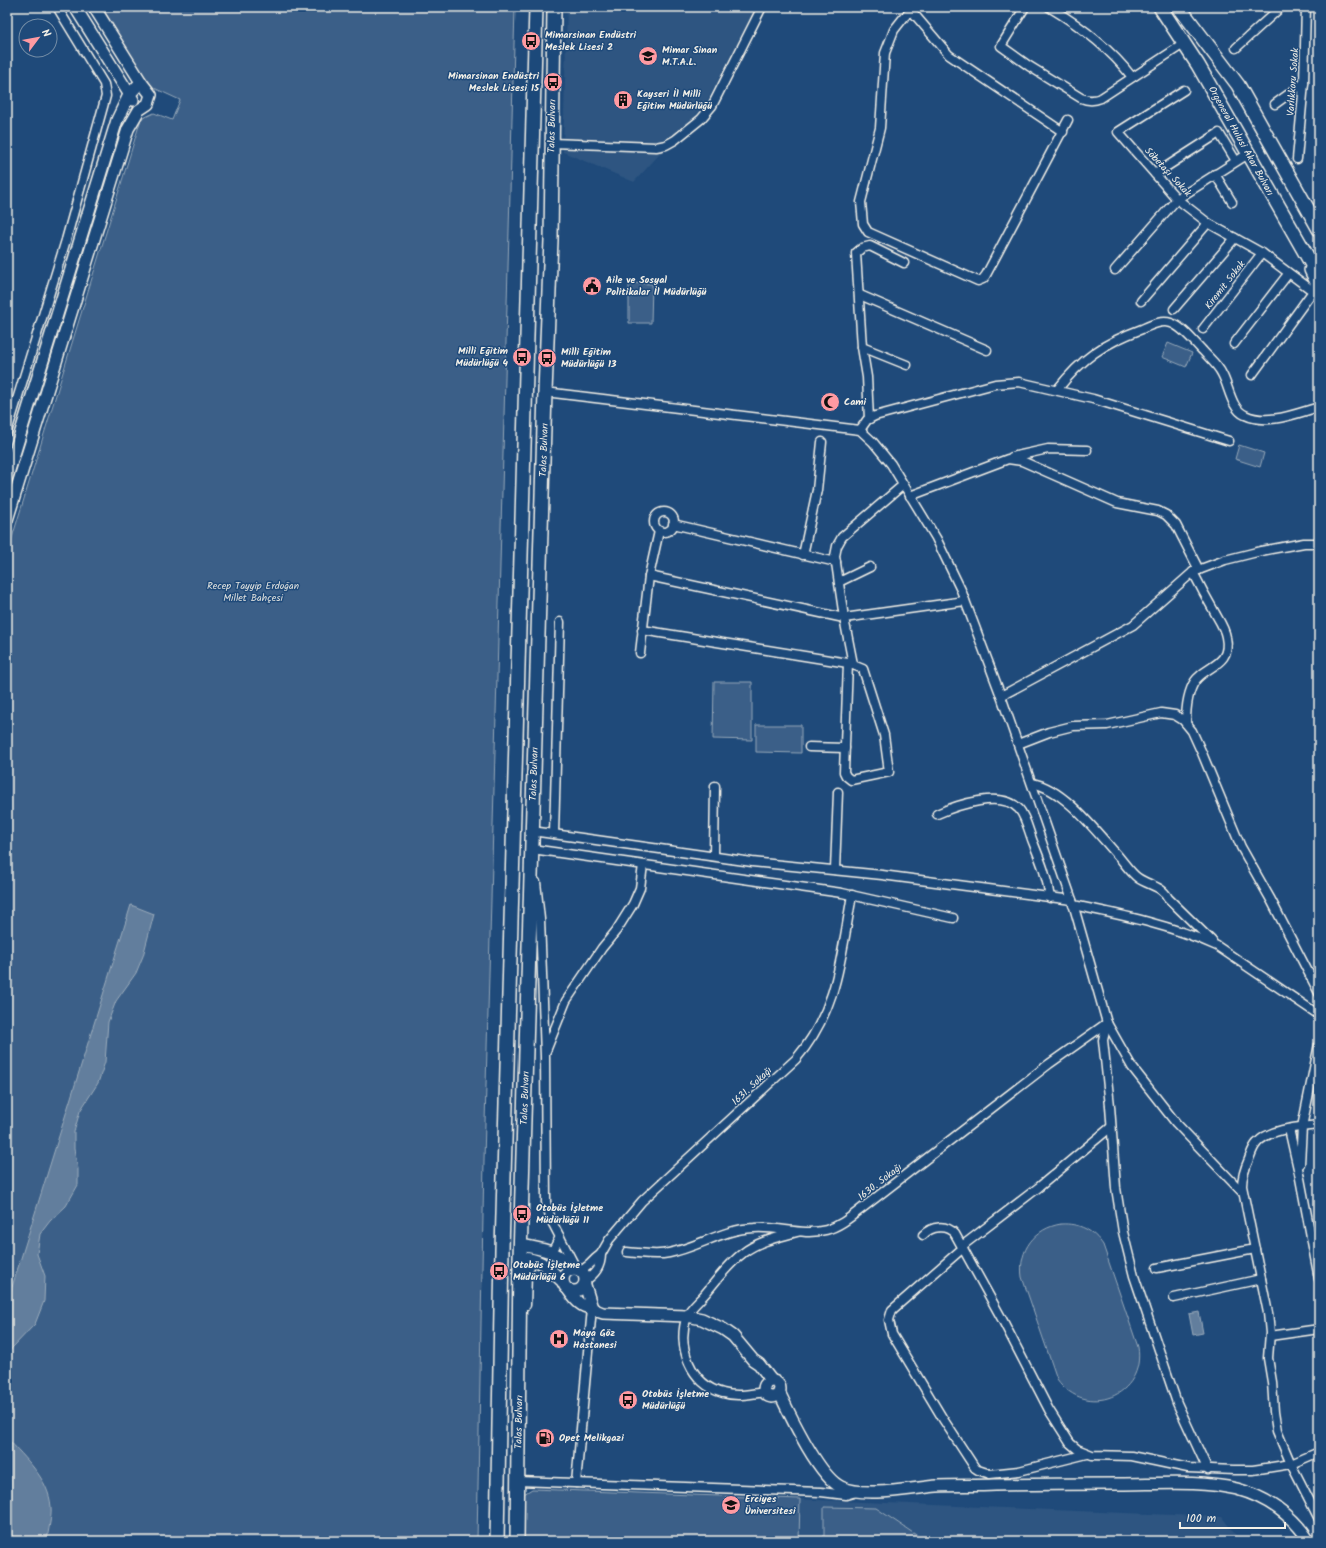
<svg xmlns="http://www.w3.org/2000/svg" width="1326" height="1548" font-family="Kalam,sans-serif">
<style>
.built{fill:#2d5581}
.green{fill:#3a5f88;stroke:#97a8b8}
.water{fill:#627e9d;stroke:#9cacbb}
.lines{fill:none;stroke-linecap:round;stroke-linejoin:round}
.street-casing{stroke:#f4f1e8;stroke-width:11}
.secondary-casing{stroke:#f4f1e8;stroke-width:14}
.primary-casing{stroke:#f4f1e8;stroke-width:16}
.street{stroke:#1f4a7a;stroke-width:8}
.secondary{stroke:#1f4a7a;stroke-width:11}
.primary{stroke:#1f4a7a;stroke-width:13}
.labels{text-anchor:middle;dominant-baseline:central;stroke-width:3;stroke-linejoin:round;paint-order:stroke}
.poi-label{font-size:10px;font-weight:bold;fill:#f4f1e8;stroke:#1f4a7a;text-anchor:start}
.street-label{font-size:10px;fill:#f4f1e8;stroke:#1f4a7a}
.park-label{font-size:10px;fill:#e1e2de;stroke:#1f4a7a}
</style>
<rect width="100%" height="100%" fill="#1f4a7a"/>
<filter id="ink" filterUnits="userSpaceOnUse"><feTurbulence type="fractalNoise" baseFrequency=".025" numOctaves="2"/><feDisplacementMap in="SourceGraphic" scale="8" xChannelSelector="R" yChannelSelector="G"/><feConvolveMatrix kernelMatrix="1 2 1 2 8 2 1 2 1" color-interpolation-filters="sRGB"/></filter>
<g filter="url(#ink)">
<g class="built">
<polygon points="567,7 756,7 705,105 634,182 563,152"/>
<polygon points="532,1488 1222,1517 1240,1541 523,1541 524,1493"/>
</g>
<g class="green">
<polygon points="102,7 515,7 484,1160 477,1541 7,1541 7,554 141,119 154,113 172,120 180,100 154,88 142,73"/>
<polygon points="629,283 652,284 651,323 629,323"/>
<polygon points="1168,343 1192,353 1186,367 1162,357"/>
<polygon points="1239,445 1264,453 1260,467 1235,459"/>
<polygon points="714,682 752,682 752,740 713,739"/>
<polygon points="756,725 801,725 801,753 756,752"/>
<path d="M1061 1224C1079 1223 1093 1230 1103 1245L1138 1347C1146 1396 1086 1420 1057 1379L1022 1277C1018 1250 1035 1228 1061 1224Z"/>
<polygon points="532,1489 800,1499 799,1541 523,1541 524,1494"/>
<polygon points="824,1507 876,1508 925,1541 824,1541"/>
</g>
<g class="water">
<polygon points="131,905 154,914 143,956 136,973 116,1001 108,1022 105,1062 98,1083 80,1111 74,1132 74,1149 78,1169 78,1185 66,1206 50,1221 40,1234 37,1254 45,1276 44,1301 35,1324 12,1348 7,1357 7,1303"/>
<polygon points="1199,1312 1203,1333 1193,1335 1189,1314"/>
<path d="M7 1438C25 1458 49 1479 51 1507 52 1518 48 1530 47 1541H7Z"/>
</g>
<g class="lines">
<defs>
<g id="street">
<path d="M1025 7 1001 46 1029 66 1081 98C1088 101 1094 101 1101 98L1185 43"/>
<path d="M1049 7C1081 26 1109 47 1132 77"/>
<polyline points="909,8 949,55 1063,132"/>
<polyline points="912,11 905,16 894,30 885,53 880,128 861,202 863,224 868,232 978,281 983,279 986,275 1068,120"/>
<polyline points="1236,48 1281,7"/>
<polyline points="1184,90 1118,132 1177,199 1208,223 1262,253 1313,291 1252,375"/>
<polyline points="1275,104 1304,83"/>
<polyline points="552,143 656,147 666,145 675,140 701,119 712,106 762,7"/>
<polyline points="1297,159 1304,83 1306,7"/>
<polyline points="1155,174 1219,133 1236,161"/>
<polyline points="1215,174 1232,202"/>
<polyline points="1115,270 1177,199 1248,154"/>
<polyline points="860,295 987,350"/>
<polyline points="1141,301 1208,223"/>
<polyline points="1174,309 1235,238"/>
<polyline points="1203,329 1262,253"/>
<polyline points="1234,344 1288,274"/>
<polyline points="862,347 907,365"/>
<path d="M1057 390C1082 358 1104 343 1142 329 1151 325 1161 320 1171 323 1183 327 1194 342 1203 351 1209 358 1218 365 1222 374 1229 386 1231 409 1245 415 1268 426 1297 413 1319 407"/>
<polyline points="545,392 860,430 873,442 891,464 936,538 961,590 1001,696 1072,900 1107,1023 1132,1067 1176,1123 1242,1192"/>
<polyline points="869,419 867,377 862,347 856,253 862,248 870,246 904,263"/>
<polyline points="860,430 867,420 875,416 995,384 1019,382 1093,399 1229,441"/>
<polyline points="7,432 66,240 106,96 104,84 57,7"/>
<polyline points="1012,457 1048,449 1087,450"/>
<polyline points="910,496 1008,459 1022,461 1117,503 1158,511 1166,515 1176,525 1199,570"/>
<circle cx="664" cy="522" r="10"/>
<polyline points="673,524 836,562"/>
<polyline points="803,555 817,490 822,442"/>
<polyline points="649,576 844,618 965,601"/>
<polyline points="839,582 870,567"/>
<polyline points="642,630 848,663 863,669 884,735 889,772 851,780 846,776 844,772 848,663"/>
<polyline points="640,653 649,576 659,531"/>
<polyline points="853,664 844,618 835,556 837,546 842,537 903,485"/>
<polyline points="1001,696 1133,625 1193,572 1225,560 1261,551 1304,543 1319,543"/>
<path d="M1186 723C1186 710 1187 693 1195 681 1206 665 1232 666 1226 637 1225 629 1219 620 1215 613 1207 599 1200 586 1193 572"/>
<polyline points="1018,744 1049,732 1073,726 1107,725 1161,713 1175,715 1183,720 1192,731 1202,753 1241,847 1271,900 1319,993"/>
<polyline points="809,747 845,748"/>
<path d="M1032 783C1065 789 1097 833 1119 857 1125 864 1131 873 1138 878 1148 885 1162 886 1168 898L1212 941"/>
<path d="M937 814C957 805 1002 790 1019 809 1026 817 1029 832 1033 842 1041 862 1047 876 1050 898"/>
<polyline points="532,831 752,862 882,875 1072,900"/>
<polyline points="554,834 560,622"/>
<polyline points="533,853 532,849 842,893 953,918"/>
<polyline points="714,856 715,786"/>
<polyline points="835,870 838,792"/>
<polyline points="536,882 540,919 545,1056 546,1202 551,1220 576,1268"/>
<path d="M1073 905C1122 915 1171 925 1217 946L1319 1015"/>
<polyline points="1107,1023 1103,1040 1110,1106 1116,1188 1123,1232 1134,1276 1177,1403 1208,1470"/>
<polyline points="546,1051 566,1001 602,948 616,931 633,904 640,888 643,865"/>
<path d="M1319 1125C1301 1127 1270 1128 1257 1143 1253 1147 1251 1154 1249 1159 1245 1168 1242 1176 1242 1186L1268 1313 1270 1333 1268 1358 1272 1382 1274 1412 1277 1431 1291 1464 1319 1519"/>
<polyline points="1289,1129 1299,1173 1319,1279"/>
<polyline points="1300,1164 1302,1127 1319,1044"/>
<path d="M923 1235C932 1226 946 1224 955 1234L1002 1319 1049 1410 1070 1443 1077 1449 1092 1455 1131 1456 1188 1468 1234 1470H1253L1291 1464 1319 1452"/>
<polyline points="962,1246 1039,1187 1111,1127"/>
<polyline points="963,1248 892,1310 889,1320 892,1334 943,1419 975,1468 978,1470 990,1474 1019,1471 1087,1454"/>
<polyline points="552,1252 560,1237"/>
<path d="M627 1252C641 1253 655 1256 669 1253 699 1247 723 1229 754 1228 778 1226 803 1236 826 1230 841 1226 853 1215 865 1206L1049 1064 1107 1023"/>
<polyline points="1157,1268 1255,1249"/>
<path d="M581 1271 589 1265 596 1258 601 1254 609 1240 642 1201 796 1059C838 1010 841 956 852 895"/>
<path d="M585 1281C595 1274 601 1267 601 1254"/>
<polyline points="1174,1298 1261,1279"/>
<polyline points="526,1305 527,1274 533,1259"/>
<polyline points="1270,1336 1319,1329"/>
<path d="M765 1392C751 1394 736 1397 723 1393 691 1385 676 1346 687 1316 689 1309 699 1301 704 1295 716 1281 728 1264 743 1253 758 1241 779 1237 797 1232"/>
<polyline points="518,1481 821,1492 846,1495 856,1492"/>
<polyline points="576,1483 592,1308"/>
</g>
<g id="secondary">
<polyline points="75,7 133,100"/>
<polyline points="1310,270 1319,289"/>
<polyline points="7,477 117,120 129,95 141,82"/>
<polyline points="7,520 128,129 139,110 148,104 151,95 141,82 94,7"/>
<path d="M521 1245C545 1250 557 1250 574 1269"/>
<path d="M520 1258C541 1258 548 1268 563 1282"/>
<circle cx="574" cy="1280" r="11"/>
<polyline points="585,1285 592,1308"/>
<path d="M569 1291C575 1299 580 1307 591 1308 594 1309 599 1312 603 1313L687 1316 702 1319 723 1329 733 1336 753 1360 759 1364 772 1381"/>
<circle cx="772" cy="1389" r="8"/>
<path d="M779 1392C790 1415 819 1477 841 1487 864 1498 912 1488 937 1486 956 1485 976 1486 995 1485 1036 1484 1078 1484 1119 1484 1158 1484 1199 1480 1237 1489 1266 1497 1293 1515 1309 1541"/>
</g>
<g id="primary">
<polyline points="1160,7 1198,65 1319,277"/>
<polyline points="1179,7 1238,85 1319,229"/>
<polyline points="497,1541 502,1250 536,7"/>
<polyline points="517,1541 520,1258 545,392 551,240 554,7"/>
</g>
</defs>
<use href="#street" class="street-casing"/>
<use href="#secondary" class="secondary-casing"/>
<use href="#primary" class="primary-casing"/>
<use href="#street" class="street"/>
<use href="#secondary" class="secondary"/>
<use href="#primary" class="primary"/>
</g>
</g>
<defs>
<symbol id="bus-disc" viewBox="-11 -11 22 22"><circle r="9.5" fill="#ff9aa2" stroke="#1f4a7a"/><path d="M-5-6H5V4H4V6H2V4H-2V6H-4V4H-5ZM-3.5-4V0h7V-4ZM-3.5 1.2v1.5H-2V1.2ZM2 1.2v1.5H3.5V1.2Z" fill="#111"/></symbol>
<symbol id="school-disc" viewBox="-11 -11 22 22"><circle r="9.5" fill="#ff9aa2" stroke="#1f4a7a"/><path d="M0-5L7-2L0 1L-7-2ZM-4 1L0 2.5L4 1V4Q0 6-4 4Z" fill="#111"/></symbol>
<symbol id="building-disc" viewBox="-11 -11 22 22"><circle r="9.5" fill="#ff9aa2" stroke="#1f4a7a"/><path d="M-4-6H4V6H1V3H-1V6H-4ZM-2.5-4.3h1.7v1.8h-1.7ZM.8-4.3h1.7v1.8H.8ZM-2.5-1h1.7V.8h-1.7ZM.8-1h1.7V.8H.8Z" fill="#111"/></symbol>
<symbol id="civic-disc" viewBox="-11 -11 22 22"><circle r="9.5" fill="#ff9aa2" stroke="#1f4a7a"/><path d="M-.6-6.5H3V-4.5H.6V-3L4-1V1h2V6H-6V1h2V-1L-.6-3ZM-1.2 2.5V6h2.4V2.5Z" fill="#111"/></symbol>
<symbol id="mosque-disc" viewBox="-11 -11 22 22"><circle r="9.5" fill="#ff9aa2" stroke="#1f4a7a"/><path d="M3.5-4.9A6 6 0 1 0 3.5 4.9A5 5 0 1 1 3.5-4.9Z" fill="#111"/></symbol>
<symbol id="hospital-disc" viewBox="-11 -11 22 22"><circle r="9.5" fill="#ff9aa2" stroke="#1f4a7a"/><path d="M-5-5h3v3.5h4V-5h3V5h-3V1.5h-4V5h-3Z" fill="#111"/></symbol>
<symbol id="fuel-disc" viewBox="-11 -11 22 22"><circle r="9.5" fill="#ff9aa2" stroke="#1f4a7a"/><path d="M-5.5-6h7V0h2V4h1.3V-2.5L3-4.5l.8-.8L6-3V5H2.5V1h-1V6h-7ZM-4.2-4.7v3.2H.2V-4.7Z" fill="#111"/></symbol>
<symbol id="university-disc" viewBox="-11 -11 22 22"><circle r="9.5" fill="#ff9aa2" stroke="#1f4a7a"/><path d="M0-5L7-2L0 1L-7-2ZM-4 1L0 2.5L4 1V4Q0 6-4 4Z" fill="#111"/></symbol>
</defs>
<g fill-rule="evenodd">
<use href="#bus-disc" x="520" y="30" width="22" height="22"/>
<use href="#school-disc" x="637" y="45" width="22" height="22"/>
<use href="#bus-disc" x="542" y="71" width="22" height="22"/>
<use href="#building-disc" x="612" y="89" width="22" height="22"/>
<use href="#civic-disc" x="581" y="275" width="22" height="22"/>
<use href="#bus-disc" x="511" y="346" width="22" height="22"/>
<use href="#bus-disc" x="536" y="347" width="22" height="22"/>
<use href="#mosque-disc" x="819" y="391" width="22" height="22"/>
<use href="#bus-disc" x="511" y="1203" width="22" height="22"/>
<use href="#bus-disc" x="488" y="1260" width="22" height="22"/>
<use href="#hospital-disc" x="548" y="1328" width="22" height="22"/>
<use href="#bus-disc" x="617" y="1389" width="22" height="22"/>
<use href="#fuel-disc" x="534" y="1427" width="22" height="22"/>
<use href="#university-disc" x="720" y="1494" width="22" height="22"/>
</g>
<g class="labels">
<g class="poi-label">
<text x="545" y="35">Mimarsinan Endüstri<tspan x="545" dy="12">Meslek Lisesi 2</tspan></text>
<text x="662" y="50">Mimar Sinan<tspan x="662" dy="12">M.T.A.L.</tspan></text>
<text x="539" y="76" text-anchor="end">Mimarsinan Endüstri<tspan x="539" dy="12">Meslek Lisesi 15</tspan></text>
<text x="637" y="94">Kayseri İl Milli<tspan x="637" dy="12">Eğitim Müdürlüğü</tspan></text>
<text x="606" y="280">Aile ve Sosyal<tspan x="606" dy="12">Politikalar İl Müdürlüğü</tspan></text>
<text x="508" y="351" text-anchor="end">Milli Eğitim<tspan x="508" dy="12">Müdürlüğü 4</tspan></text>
<text x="561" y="352">Milli Eğitim<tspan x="561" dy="12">Müdürlüğü 13</tspan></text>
<text x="844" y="402">Cami</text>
<text x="536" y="1208">Otobüs İşletme<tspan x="536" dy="12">Müdürlüğü 11</tspan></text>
<text x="513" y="1265">Otobüs İşletme<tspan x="513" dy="12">Müdürlüğü 6</tspan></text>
<text x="573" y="1333">Maya Göz<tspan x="573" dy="12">Hastanesi</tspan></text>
<text x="642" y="1394">Otobüs İşletme<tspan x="642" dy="12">Müdürlüğü</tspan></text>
<text x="559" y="1438">Opet Melikgazi</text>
<text x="745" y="1499">Erciyes<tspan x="745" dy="12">Üniversitesi</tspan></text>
</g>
<g class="street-label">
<text transform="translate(1293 82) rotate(-86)">Varlıkkoru Sokak</text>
<text transform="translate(552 126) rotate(-89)">Talas Bulvarı</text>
<text transform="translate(1241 141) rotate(61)">Orgeneral Hulusi Akar Bulvarı</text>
<text transform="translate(1168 172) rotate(47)">Söbetaşı Sokak</text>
<text transform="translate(1225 285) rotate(-52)">Kiremit Sokak</text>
<text transform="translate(544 450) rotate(-88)">Talas Bulvarı</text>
<text transform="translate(534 774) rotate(-88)">Talas Bulvarı</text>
<text transform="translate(752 1086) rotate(-43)">1631. Sokağı</text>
<text transform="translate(525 1098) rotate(-88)">Talas Bulvarı</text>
<text transform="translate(880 1182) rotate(-38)">1630. Sokağı</text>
<text transform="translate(519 1422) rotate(-89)">Talas Bulvarı</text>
</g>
<g class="park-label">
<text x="253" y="586">Recep Tayyip Erdoğan<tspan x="253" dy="12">Millet Bahçesi</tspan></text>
</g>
</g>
<rect width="1326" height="1548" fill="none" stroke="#1f4a7a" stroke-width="24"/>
<rect x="12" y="12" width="1302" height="1524" fill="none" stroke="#f4f1e8" stroke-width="1.5" filter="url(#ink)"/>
<g transform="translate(38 38) rotate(58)"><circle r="19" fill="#1f4a7a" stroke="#748da6"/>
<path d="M0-3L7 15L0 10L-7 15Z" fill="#ff9aa2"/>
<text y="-6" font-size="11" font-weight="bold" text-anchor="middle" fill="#f4f1e8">N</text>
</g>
<path d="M1180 1522v6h105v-6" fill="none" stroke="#f4f1e8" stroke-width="2"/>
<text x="1186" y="1522" font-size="12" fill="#f4f1e8" stroke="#1f4a7a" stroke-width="3" paint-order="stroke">100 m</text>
</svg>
